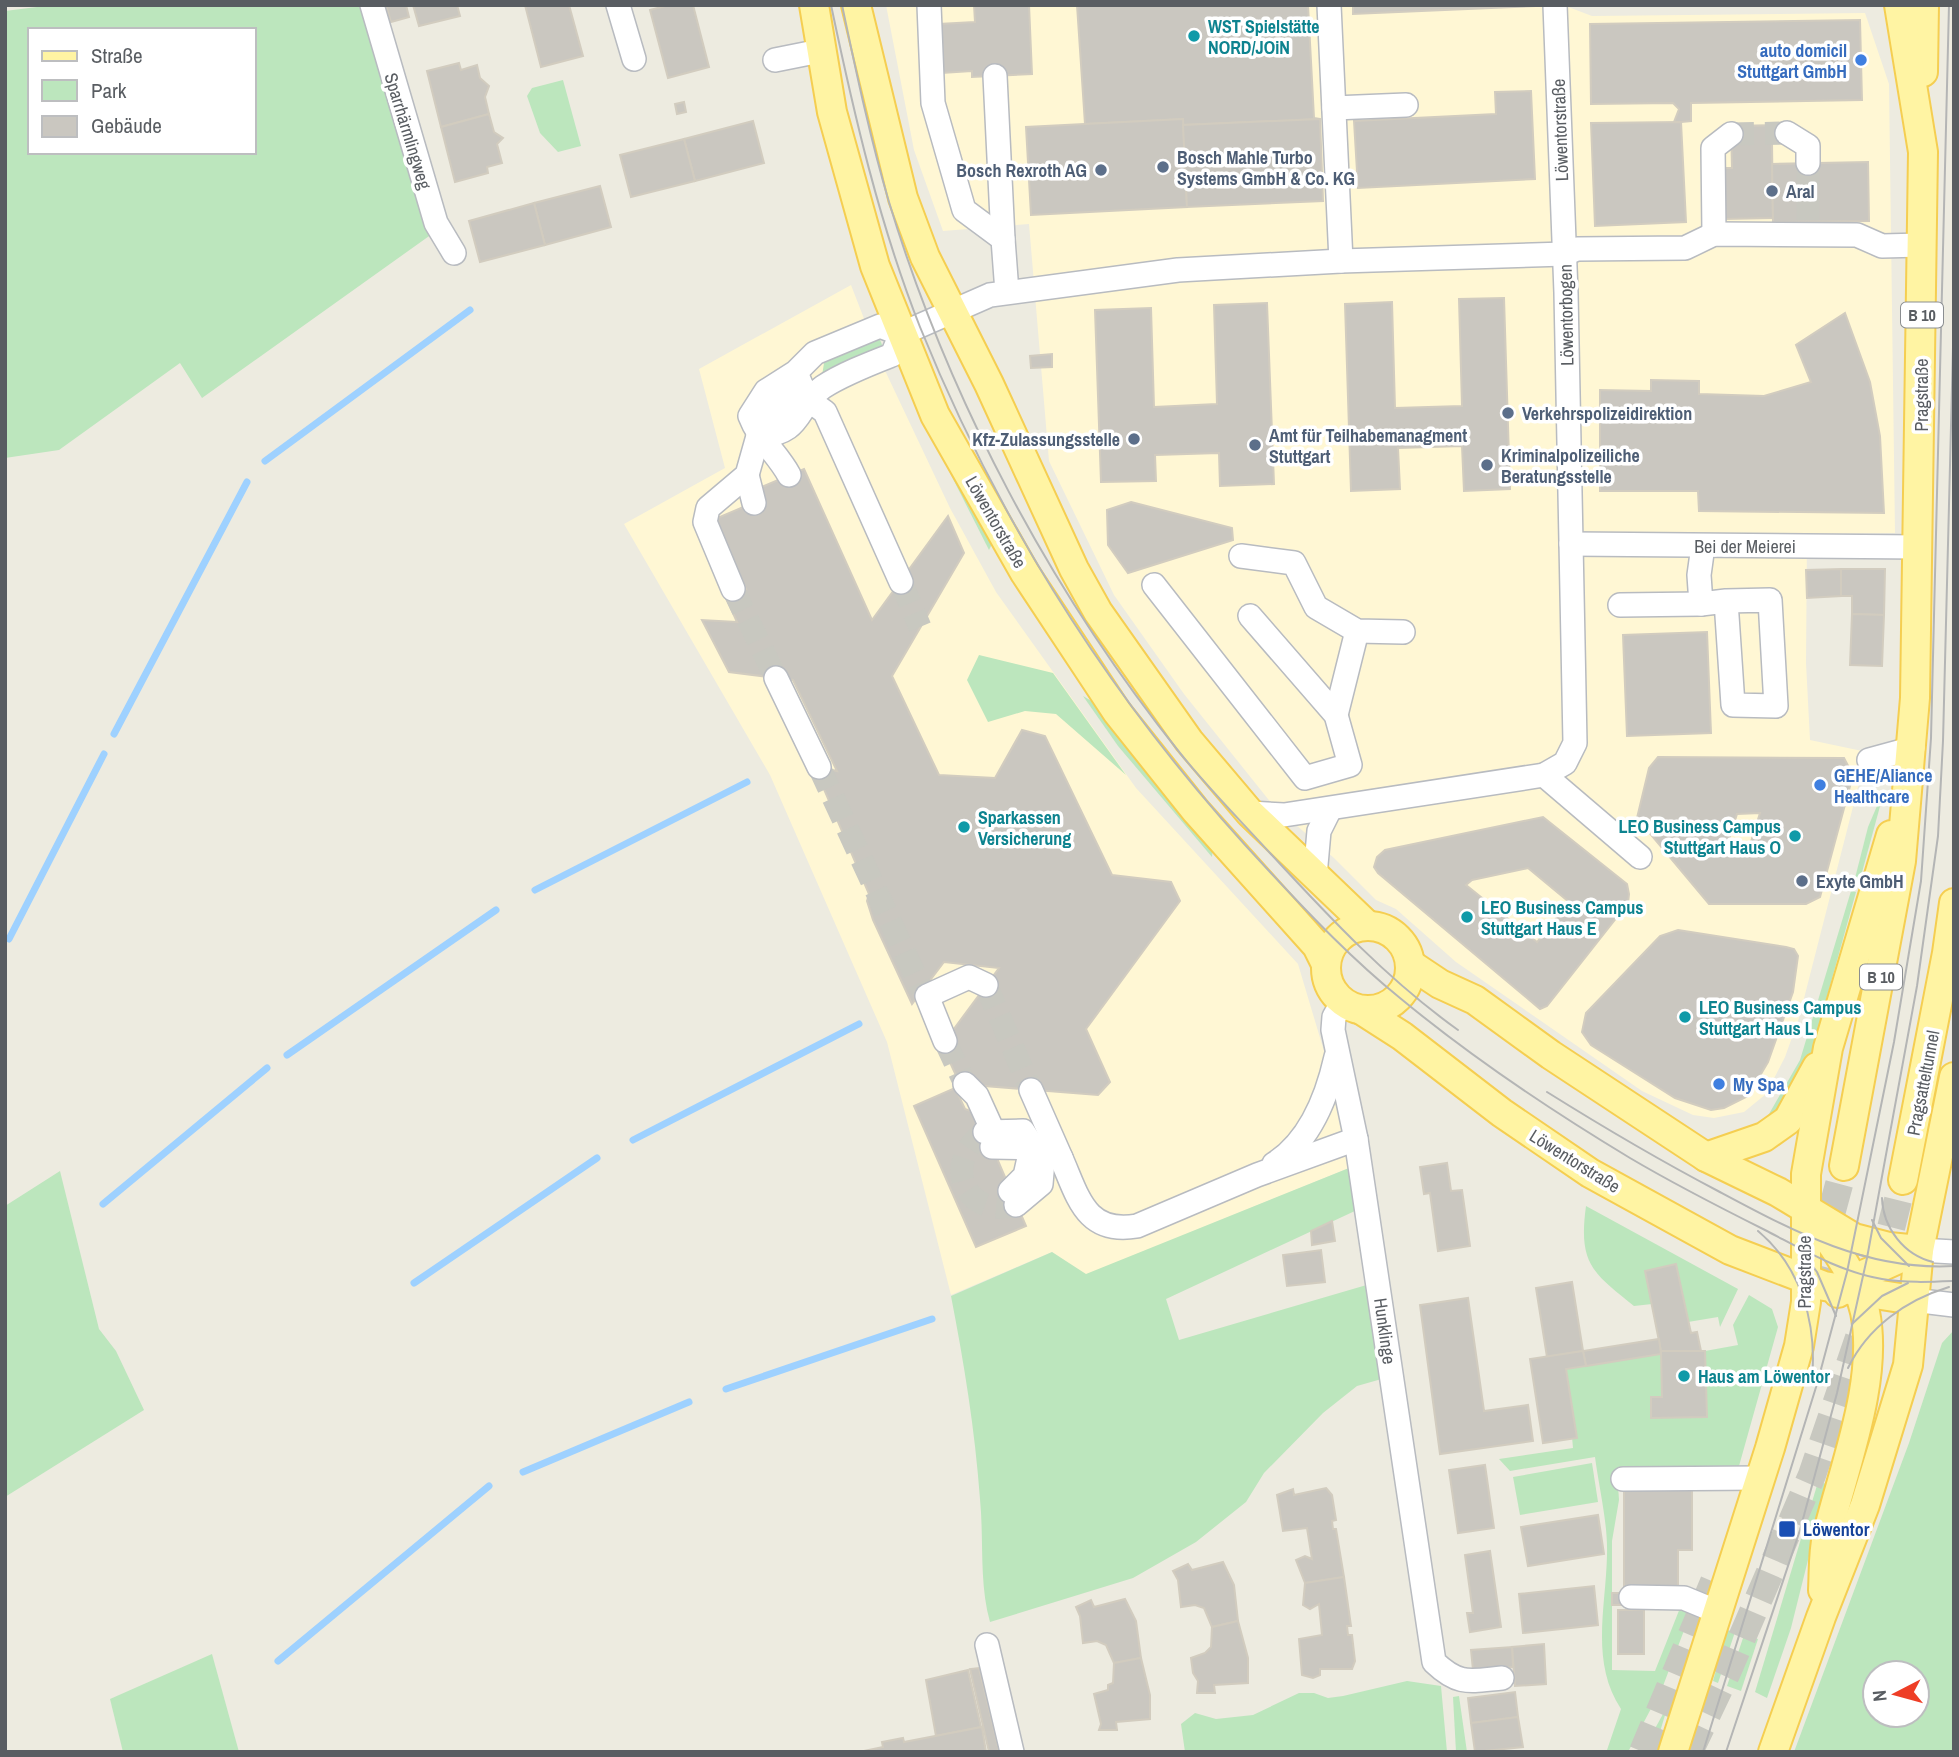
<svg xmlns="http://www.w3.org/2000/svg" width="1959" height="1757" font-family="'Archivo Narrow',sans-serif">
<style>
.commercial{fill:#fff7d4}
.green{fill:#bce6bd;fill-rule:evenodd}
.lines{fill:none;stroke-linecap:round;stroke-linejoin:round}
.stream{stroke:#9ed1ff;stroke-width:7}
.building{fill:#cac7c0;stroke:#d2ccbf;stroke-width:2;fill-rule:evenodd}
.minor-tunnel{stroke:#c8c8c0;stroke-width:23;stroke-dasharray:23 11;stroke-linecap:butt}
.major-tunnel{stroke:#c8c8c0;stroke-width:28;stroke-dasharray:28 14;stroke-linecap:butt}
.minor-casing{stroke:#b8bbc0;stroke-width:26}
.major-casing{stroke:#f5ce51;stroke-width:32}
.minor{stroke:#fff;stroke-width:23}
.major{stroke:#fff4a3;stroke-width:28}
.tram{stroke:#b4b5b5;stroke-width:2}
.culture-dot{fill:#0f9aa8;stroke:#fff;stroke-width:2.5}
.shop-dot{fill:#3f7fe0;stroke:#fff;stroke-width:2.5}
.service-dot{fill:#5c6f8a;stroke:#fff;stroke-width:2.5}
.transit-dot{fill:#1a4fb4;stroke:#fff;stroke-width:2.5}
.labels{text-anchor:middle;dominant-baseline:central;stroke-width:7;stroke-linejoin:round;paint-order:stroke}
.shield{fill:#fff;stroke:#8b8e91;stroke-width:2}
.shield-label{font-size:16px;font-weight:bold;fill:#595d62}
.culture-label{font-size:18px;font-weight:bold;fill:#0d838f;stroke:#fff;text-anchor:start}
.shop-label{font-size:18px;font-weight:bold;fill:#366cbe;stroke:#fff;text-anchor:start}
.street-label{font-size:18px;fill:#595d62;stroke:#fff}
.service-label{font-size:18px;font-weight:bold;fill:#4e5e75;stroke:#fff;text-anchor:start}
.transit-label{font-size:18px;font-weight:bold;fill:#164399;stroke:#fff;text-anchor:start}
</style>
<rect width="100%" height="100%" fill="#edebe0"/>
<g class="commercial">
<polygon points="886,5 1563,5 1592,16 1865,13 1889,84 1895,533 1807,534 1806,663 1810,740 1867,752 1799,1018 1785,1057 1766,1094 1744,1112 1714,1118 1693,1115 1642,1091 1456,962 1396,909 1376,900 1334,858 1272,804 1184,694 1114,595 1049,461 1029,224 943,231 914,150"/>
<polygon points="851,285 880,360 950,508 996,592 1136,788 1298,964 1332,1078 1349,1168 1086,1275 1052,1252 951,1295 887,1042 770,775 624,524 725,468 699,369"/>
</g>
<g class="green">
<path d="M53 5H364L432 234 202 398 180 363 59 450 5 458V11ZM30 30H254V152H30Z"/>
<polygon points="563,80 581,146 558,152 540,133 527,96 532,88"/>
<polygon points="878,335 885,352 822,376 824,363"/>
<polygon points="948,461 994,540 989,550 946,465"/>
<polygon points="979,655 1053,673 1126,775 1056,714 1025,711 988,722 967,680"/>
<polygon points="1083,696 1100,706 1213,846 1212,857 1118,746"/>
<polygon points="1880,799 1882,799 1858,887 1853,886 1868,827"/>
<polygon points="1851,891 1856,892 1812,1051 1784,1107 1765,1121 1800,1060"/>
<path d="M1349 1168 1357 1210 1166 1299 1179 1340 1370 1284 1385 1378 1357 1386 1323 1413 1264 1473 1246 1502 1196 1542 1133 1578 990 1622C979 1583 984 1540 980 1499 975 1430 964 1363 951 1296L1052 1252 1086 1274Z"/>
<polygon points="60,1171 99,1329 116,1351 144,1410 5,1497 5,1206"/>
<path d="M1586 1206 1738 1289 1720 1327 1718 1317 1688 1322 1676 1265 1645 1271 1652 1304 1634 1306C1593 1273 1578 1264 1586 1206Z"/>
<path d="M1749 1295 1772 1309 1778 1327 1739 1466 1617 1471 1619 1500 1612 1541V1670L1655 1671 1680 1608 1691 1612 1663 1686 1628 1752H1597L1607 1750 1621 1709C1590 1662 1606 1607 1607 1555 1608 1523 1599 1488 1595 1457L1510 1471 1499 1459 1573 1448 1566 1369 1661 1354 1662 1397H1651V1418L1706 1417 1705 1351 1738 1345 1733 1325Z"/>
<path d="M1954 1330V1752H1794L1909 1443 1942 1343ZM1875 1673H1917V1715H1875Z"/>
<polygon points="1592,1463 1598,1502 1520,1515 1513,1477"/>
<polygon points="1818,1482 1827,1484 1791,1628 1767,1698 1755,1692"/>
<polygon points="1727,1630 1735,1632 1718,1683 1713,1681"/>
<polygon points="1744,1635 1758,1639 1741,1691 1727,1686"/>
<polygon points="212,1654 239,1752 123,1752 110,1699"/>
<polygon points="1407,1681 1441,1686 1447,1752 1185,1752 1181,1724 1195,1713 1216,1719 1253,1715 1299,1693 1314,1693 1328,1698 1343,1696"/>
<polygon points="1459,1696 1467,1752 1456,1752 1453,1697"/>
<polygon points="1668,1705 1654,1752 1642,1752"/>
</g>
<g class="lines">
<g class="stream">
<polyline points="265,461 470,310"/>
<polyline points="114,734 247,482"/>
<polyline points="535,890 747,782"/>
<polyline points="9,939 104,754"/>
<polyline points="287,1055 496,910"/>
<polyline points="633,1140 859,1024"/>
<polyline points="103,1204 267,1068"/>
<polyline points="414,1283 597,1158"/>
<polyline points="726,1389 932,1319"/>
<polyline points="523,1472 689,1402"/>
<polyline points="278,1661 489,1486"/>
</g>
</g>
<g class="building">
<polygon points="386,5 406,5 409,17 391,22"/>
<polygon points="413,5 457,5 460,16 419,26"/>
<polygon points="525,5 569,5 583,56 541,67"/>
<polygon points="669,5 693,5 709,67 668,78 650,10"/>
<polygon points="974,5 1029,5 1032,74 972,77 972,71 942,73 939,24 975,22"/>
<polygon points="1077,5 1308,5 1314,118 1320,119 1183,125 1183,119 1085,124"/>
<polygon points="1353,5 1535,5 1535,6 1353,14"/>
<polygon points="1860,20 1862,100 1691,103 1691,121 1681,122 1674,122 1679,109 1673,103 1591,104 1590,24"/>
<polygon points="459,63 461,70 477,65 480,78 489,86 485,97 489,114 441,127 427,71"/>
<polygon points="1531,91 1535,179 1358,188 1354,121 1496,114 1495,92"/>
<polygon points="684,102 686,112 677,114 675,104"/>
<polygon points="489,114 494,132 503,138 497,144 502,163 487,167 488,173 455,182 441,127"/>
<polygon points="1183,119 1187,207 1031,215 1026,127"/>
<polygon points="1320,119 1323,201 1187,207 1183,125"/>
<polygon points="753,121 764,163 695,181 684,139"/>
<polygon points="1681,122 1686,222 1595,226 1591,123"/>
<polygon points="1787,125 1787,143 1772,143 1773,218 1724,219 1724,168 1732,168 1731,126"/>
<polygon points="684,139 695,181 631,197 620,155"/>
<polygon points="1868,162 1869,221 1773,222 1772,164"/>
<polygon points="600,186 611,227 545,245 534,203"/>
<polygon points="534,203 545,245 480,262 469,221"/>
<polygon points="1504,298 1510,489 1464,491 1462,446 1398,448 1400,489 1351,491 1345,304 1392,302 1395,408 1462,406 1459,299"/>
<polygon points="1267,303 1274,484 1220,486 1219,453 1155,455 1156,481 1101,482 1095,310 1151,308 1154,407 1217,404 1214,305"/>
<polygon points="1845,313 1870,382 1880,436 1884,513 1699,511 1698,491 1600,491 1600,390 1651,391 1651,380 1699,381 1699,394 1764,396 1811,382 1796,345"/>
<polygon points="1052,354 1052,367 1031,368 1030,356"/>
<polygon points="804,469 872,620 948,516 964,553 892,676 939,775 995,778 1022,730 1045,736 1112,875 1171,882 1180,901 1086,1029 1110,1082 1098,1095 960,1084 942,1045 999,968 944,962 912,1004 873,920 867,901 869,894 814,766 837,771 793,680 729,672 702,620 737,622 723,591 746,589 715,519 760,500 757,489"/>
<polygon points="1131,502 1232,528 1233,540 1128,573 1108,545 1107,510"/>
<polygon points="1841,569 1885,569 1884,615 1852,614 1852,596 1841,596"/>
<polygon points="1841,569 1841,596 1807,598 1806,570"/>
<polygon points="1852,614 1884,615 1882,666 1850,665"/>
<polygon points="1707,632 1711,733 1627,736 1623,635"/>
<path d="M1658 757 1844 758 1853 775 1820 897 1806 904H1709L1637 818 1649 768ZM1760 813 1749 848 1726 849 1737 814Z"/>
<path d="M1543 817 1627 884 1629 894 1628 903 1547 1006 1540 1009 1378 873 1374 867 1377 857 1385 850ZM1528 868 1569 902 1537 942 1466 885 1472 880Z"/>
<polygon points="1678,930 1786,947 1794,949 1798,956 1793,992 1768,1062 1748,1096 1724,1108 1711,1110 1675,1098 1591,1045 1582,1032 1586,1013 1660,936"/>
<polygon points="955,1088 965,1109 978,1114 1026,1226 976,1247 914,1106"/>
<polygon points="1447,1163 1451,1191 1462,1190 1470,1246 1438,1251 1430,1193 1424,1194 1420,1167"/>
<polygon points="1332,1221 1335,1241 1312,1245 1311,1231"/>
<polygon points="1321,1250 1325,1282 1287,1286 1283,1255"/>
<polygon points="1676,1264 1691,1333 1697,1332 1701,1351 1661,1351 1645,1271"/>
<polygon points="1572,1282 1583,1351 1547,1357 1536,1288"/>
<polygon points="1468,1298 1484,1411 1528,1405 1533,1441 1440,1454 1420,1305"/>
<polygon points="1659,1339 1661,1354 1586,1366 1583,1351"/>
<polygon points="1583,1351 1586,1366 1566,1369 1577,1438 1543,1443 1530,1359"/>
<polygon points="1661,1351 1705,1351 1707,1417 1651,1418 1651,1397 1662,1397"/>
<polygon points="1485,1465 1494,1528 1458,1533 1449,1470"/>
<polygon points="1624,1487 1692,1487 1692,1550 1678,1550 1678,1588 1624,1588"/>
<polygon points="1326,1488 1332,1495 1336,1520 1332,1521 1333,1529 1336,1529 1344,1577 1305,1583 1296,1560 1305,1556 1312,1559 1307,1528 1283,1531 1277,1495 1293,1489 1294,1495"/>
<polygon points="1785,1511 1798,1515 1787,1551 1774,1548"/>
<polygon points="1598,1515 1604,1554 1528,1566 1521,1527"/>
<polygon points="1490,1551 1501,1627 1470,1632 1467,1613 1473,1613 1465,1555"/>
<polygon points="1223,1562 1234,1585 1238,1621 1212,1627 1204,1608 1195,1605 1181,1607 1178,1580 1173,1571 1188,1564 1192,1570"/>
<polygon points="1344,1577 1351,1626 1347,1626 1348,1635 1352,1635 1355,1661 1352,1669 1320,1669 1320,1675 1313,1678 1302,1675 1299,1639 1322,1635 1319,1604 1310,1609 1303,1605 1305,1583"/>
<polygon points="1594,1586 1598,1625 1523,1633 1519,1594"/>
<rect x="1612" y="1593" width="11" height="12"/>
<polygon points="1125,1599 1136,1621 1141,1658 1114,1663 1106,1645 1097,1641 1083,1643 1080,1616 1076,1607 1091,1600 1094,1607"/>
<rect x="1618" y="1610" width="26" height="44"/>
<polygon points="1238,1621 1248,1658 1248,1683 1214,1685 1215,1693 1197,1693 1198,1681 1193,1673 1191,1658 1205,1653 1211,1647 1212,1627"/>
<polygon points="1544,1644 1546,1684 1515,1686 1512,1647"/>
<polygon points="1512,1647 1513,1667 1473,1670 1471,1650"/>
<polygon points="1141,1658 1150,1695 1150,1719 1116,1722 1117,1730 1099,1730 1101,1724 1094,1694 1108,1690 1108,1685 1113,1683 1114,1663"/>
<polygon points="979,1668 999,1751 989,1752 970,1669"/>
<polygon points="968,1670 981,1727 936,1736 926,1680"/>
<polygon points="1515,1692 1518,1717 1471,1723 1468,1698"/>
<polygon points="1518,1717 1523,1747 1475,1752 1471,1723"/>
<polygon points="982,1727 986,1752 859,1752 883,1747 882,1742 903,1738 904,1742"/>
</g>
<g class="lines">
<g class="minor-tunnel">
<polyline points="1731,134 1787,133"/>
<polyline points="1808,163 1808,222"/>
<polyline points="901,582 920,627"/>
<polyline points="733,589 776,678"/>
<polyline points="819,767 922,990"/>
<polyline points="986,985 1031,1090"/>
<polyline points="945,1041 965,1084"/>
<path d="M985 1132C941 1162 964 1219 1016 1205"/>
</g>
<g class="major-tunnel">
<polyline points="1881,1268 1903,1180"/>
<polyline points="1810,1292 1844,1166"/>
<polyline points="1643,1752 1714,1582"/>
<polyline points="1689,1752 1728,1670 1812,1475 1866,1317"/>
</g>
<defs>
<g id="minor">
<polyline points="372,5 436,223 454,253"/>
<polyline points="618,5 634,59"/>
<polyline points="929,5 933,103 964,210 1003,239 1007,292"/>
<polyline points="1329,5 1341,261"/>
<polyline points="775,60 820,51"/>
<polyline points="995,76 1003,239"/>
<polyline points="1334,108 1406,105"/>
<polyline points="1787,133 1808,146 1808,163"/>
<polyline points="1714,234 1713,148 1731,134"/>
<polyline points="901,334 990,295 1178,270 1341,261 1565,254 1577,249 1685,248 1714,234 1857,235 1882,246 1922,245"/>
<polyline points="797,375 807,399 825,412 901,582"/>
<path d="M758 436C804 434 795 406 823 387 843 374 869 364 892 355L901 334"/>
<polyline points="747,475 754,503"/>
<path d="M789 475C777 453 759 440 750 416L766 391 796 372 815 353 880 326 901 334"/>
<polyline points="1571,544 1919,547"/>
<polyline points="1703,546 1699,575 1701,604 1726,601 1733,705 1776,706 1770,600 1726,601"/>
<polyline points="1241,556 1294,563 1316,607 1357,631 1403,632"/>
<polyline points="1154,585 1305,778 1350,765 1336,715 1250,616"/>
<polyline points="733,589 705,522 708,508 747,475 758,436 770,417 803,388"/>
<polyline points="1620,605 1701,604"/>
<polyline points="776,678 819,767"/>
<polyline points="1336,715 1357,631"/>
<polyline points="1869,760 1913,748"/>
<polyline points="1544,775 1640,857"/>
<polyline points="1250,813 1284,815 1544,775 1565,763 1575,743 1566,293 1555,5"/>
<polyline points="1315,876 1319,831 1330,809"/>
<path d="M1342 1003 1334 1017 1333 1030 1356 1139 1434 1662C1459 1686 1470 1681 1502 1678"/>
<polyline points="945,1041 927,996 969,977 986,985"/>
<polyline points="965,1084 977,1096 992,1129"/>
<polyline points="1031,1090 1061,1158"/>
<polyline points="985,1132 1023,1131 1034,1148"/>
<path d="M992 1147 1034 1148 1061 1158C1078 1196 1085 1235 1137 1226L1257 1175 1356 1139"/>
<path d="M1274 1164C1310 1141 1327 1097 1336 1057"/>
<polyline points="1010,1191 1025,1176 1029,1158"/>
<polyline points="1016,1205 1041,1184 1043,1161"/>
<polyline points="1919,1250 1954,1252"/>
<polyline points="1913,1300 1954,1305"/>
<polyline points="1623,1479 1761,1478"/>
<polyline points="1631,1597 1684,1598 1718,1612"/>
<polyline points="987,1645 1012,1752"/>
</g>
<g id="major">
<polyline points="814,5 832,112 875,266 935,415 1025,573 1117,712 1196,811 1317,946 1325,962"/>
<polyline points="856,5 903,198 925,257 989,384 1074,569 1098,612 1189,741 1250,813 1367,925"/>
<polyline points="1923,72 1924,5"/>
<circle cx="1368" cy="968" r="42"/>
<polyline points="1410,964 1440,984 1475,1000 1551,1055 1706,1157 1778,1192 1854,1238 1889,1247 1919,1250"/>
<polyline points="1363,1011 1402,1036 1502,1113 1590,1173 1730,1250 1824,1286 1913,1300"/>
<polyline points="1706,1157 1764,1137 1788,1120 1817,1067"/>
<polyline points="1844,1166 1901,861 1915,698 1923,152 1899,5"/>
<polyline points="1903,1180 1947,953 1954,903"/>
<path d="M1813 1219C1833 1244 1858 1279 1865 1312 1879 1381 1843 1469 1827 1536 1823 1553 1824 1572 1823 1590"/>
<polyline points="1838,1293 1863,1275 1916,1251"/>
<polyline points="1673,1752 1770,1448 1799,1346 1806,1302 1806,1174 1828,1048 1891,835"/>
<polyline points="1773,1752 1821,1617 1865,1505 1908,1365 1919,1250 1954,1077"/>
</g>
</defs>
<use href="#minor" class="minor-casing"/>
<use href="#major" class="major-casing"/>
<use href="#minor" class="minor"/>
<use href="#major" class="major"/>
<g class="tram">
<path d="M831 5C854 114 879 223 920 327 1002 530 1120 713 1270 872 1311 916 1353 960 1400 998 1470 1056 1552 1111 1630 1158 1674 1184 1719 1207 1765 1230 1802 1249 1840 1272 1882 1279 1906 1283 1929 1282 1954 1281"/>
<path d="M842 5C856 71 870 138 889 202 949 400 1051 592 1180 753 1208 788 1240 820 1270 853 1328 916 1388 980 1458 1030"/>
<path d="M1547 1092C1603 1127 1659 1160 1718 1191 1793 1231 1866 1271 1954 1266"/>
<path d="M1882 1198C1883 1228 1904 1255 1933 1262"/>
<polyline points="1872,1220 1881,1238 1909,1266"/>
<path d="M1758 1231C1802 1268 1817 1324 1812 1379"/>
<polyline points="1800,1249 1817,1272 1836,1316"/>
<polyline points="1852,1324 1882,1296 1908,1283"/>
<path d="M1848 1368C1868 1327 1906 1300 1949 1287"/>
<polyline points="1703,1752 1817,1384 1847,1272 1894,1042 1921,881 1931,738 1949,5"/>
<polyline points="1726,1752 1800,1530 1837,1393 1867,1258 1917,986 1938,836 1943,741 1954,308"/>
</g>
</g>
<g class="culture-dot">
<circle cx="1194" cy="36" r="7"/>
<circle cx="964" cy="827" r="7"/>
<circle cx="1795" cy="836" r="7"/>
<circle cx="1467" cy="917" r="7"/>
<circle cx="1685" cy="1017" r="7"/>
<circle cx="1684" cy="1376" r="7"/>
</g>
<g class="shop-dot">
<circle cx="1861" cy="60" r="7"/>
<circle cx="1820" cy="785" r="7"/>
<circle cx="1719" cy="1084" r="7"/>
</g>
<g class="service-dot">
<circle cx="1163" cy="167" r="7"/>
<circle cx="1101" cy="170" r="7"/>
<circle cx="1772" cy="191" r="7"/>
<circle cx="1508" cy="413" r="7"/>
<circle cx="1134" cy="439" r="7"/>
<circle cx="1255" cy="445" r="7"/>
<circle cx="1487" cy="465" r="7"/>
<circle cx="1802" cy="881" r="7"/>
</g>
<rect class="transit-dot" x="1778" y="1520" width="18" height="18" rx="3.5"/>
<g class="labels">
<g class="shield">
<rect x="1901" y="302.5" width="42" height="25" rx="5"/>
<rect x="1860" y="964.5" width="42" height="25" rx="5"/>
</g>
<g class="shield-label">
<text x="1922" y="315">B 10</text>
<text x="1881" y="977">B 10</text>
</g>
<g class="culture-label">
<text x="1208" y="26">WST Spielstätte<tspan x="1208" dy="21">NORD/JOiN</tspan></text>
<text x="978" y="817">Sparkassen<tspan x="978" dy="21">Versicherung</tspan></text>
<text x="1781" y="826" text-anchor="end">LEO Business Campus<tspan x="1781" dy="21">Stuttgart Haus O</tspan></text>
<text x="1481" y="907">LEO Business Campus<tspan x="1481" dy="21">Stuttgart Haus E</tspan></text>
<text x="1699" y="1007">LEO Business Campus<tspan x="1699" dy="21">Stuttgart Haus L</tspan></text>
<text x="1698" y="1376">Haus am Löwentor</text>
</g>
<g class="shop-label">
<text x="1847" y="50" text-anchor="end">auto domicil<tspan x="1847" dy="21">Stuttgart GmbH</tspan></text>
<text x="1834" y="775">GEHE/Aliance<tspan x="1834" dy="21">Healthcare</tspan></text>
<text x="1733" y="1084">My Spa</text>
</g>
<g class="street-label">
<text transform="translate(1560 130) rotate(-92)">Löwentorstraße</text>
<text transform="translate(408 131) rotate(73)">Sparrhärmlingweg</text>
<text transform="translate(1566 315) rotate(-91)">Löwentorbogen</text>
<text transform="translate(1921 395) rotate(-90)">Pragstraße</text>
<text transform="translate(996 522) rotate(60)">Löwentorstraße</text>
<text x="1745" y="546">Bei der Meierei</text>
<text transform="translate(1923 1083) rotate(-79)">Pragsatteltunnel</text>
<text transform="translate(1575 1161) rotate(32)">Löwentorstraße</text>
<text transform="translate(1804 1272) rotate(-90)">Pragstraße</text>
<text transform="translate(1385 1331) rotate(82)">Hunklinge</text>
</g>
<g class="service-label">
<text x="1177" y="157">Bosch Mahle Turbo<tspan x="1177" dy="21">Systems GmbH &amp; Co. KG</tspan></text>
<text x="1087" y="170" text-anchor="end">Bosch Rexroth AG</text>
<text x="1786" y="191">Aral</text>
<text x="1522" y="413">Verkehrspolizeidirektion</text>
<text x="1269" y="435">Amt für Teilhabemanagment<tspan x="1269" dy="21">Stuttgart</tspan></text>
<text x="1120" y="439" text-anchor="end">Kfz-Zulassungsstelle</text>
<text x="1501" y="455">Kriminalpolizeiliche<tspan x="1501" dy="21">Beratungsstelle</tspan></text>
<text x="1816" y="881">Exyte GmbH</text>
</g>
<g class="transit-label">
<text x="1803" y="1529">Löwentor</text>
</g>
</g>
<rect width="1959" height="1757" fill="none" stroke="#595d62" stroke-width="14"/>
<rect x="28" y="28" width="228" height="126" fill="#ffffff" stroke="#bdbec0" stroke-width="2"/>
<rect x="42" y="51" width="35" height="10" fill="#fff4a3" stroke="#bdbec0" stroke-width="2"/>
<text x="91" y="63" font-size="21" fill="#595d62">Straße</text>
<rect x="42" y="80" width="35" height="21" fill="#bce6bd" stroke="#bdbec0" stroke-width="2"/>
<text x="91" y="98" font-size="21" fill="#595d62">Park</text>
<rect x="42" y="116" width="35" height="21" fill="#cac7c0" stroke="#bdbec0" stroke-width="2"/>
<text x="91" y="133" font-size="21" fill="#595d62">Gebäude</text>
<g transform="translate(1896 1694) rotate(264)"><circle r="33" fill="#ffffff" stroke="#bdbec0" stroke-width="2"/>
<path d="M0-5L12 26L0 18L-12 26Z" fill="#ee3e26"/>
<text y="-10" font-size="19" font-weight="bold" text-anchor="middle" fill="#595d62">N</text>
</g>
</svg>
